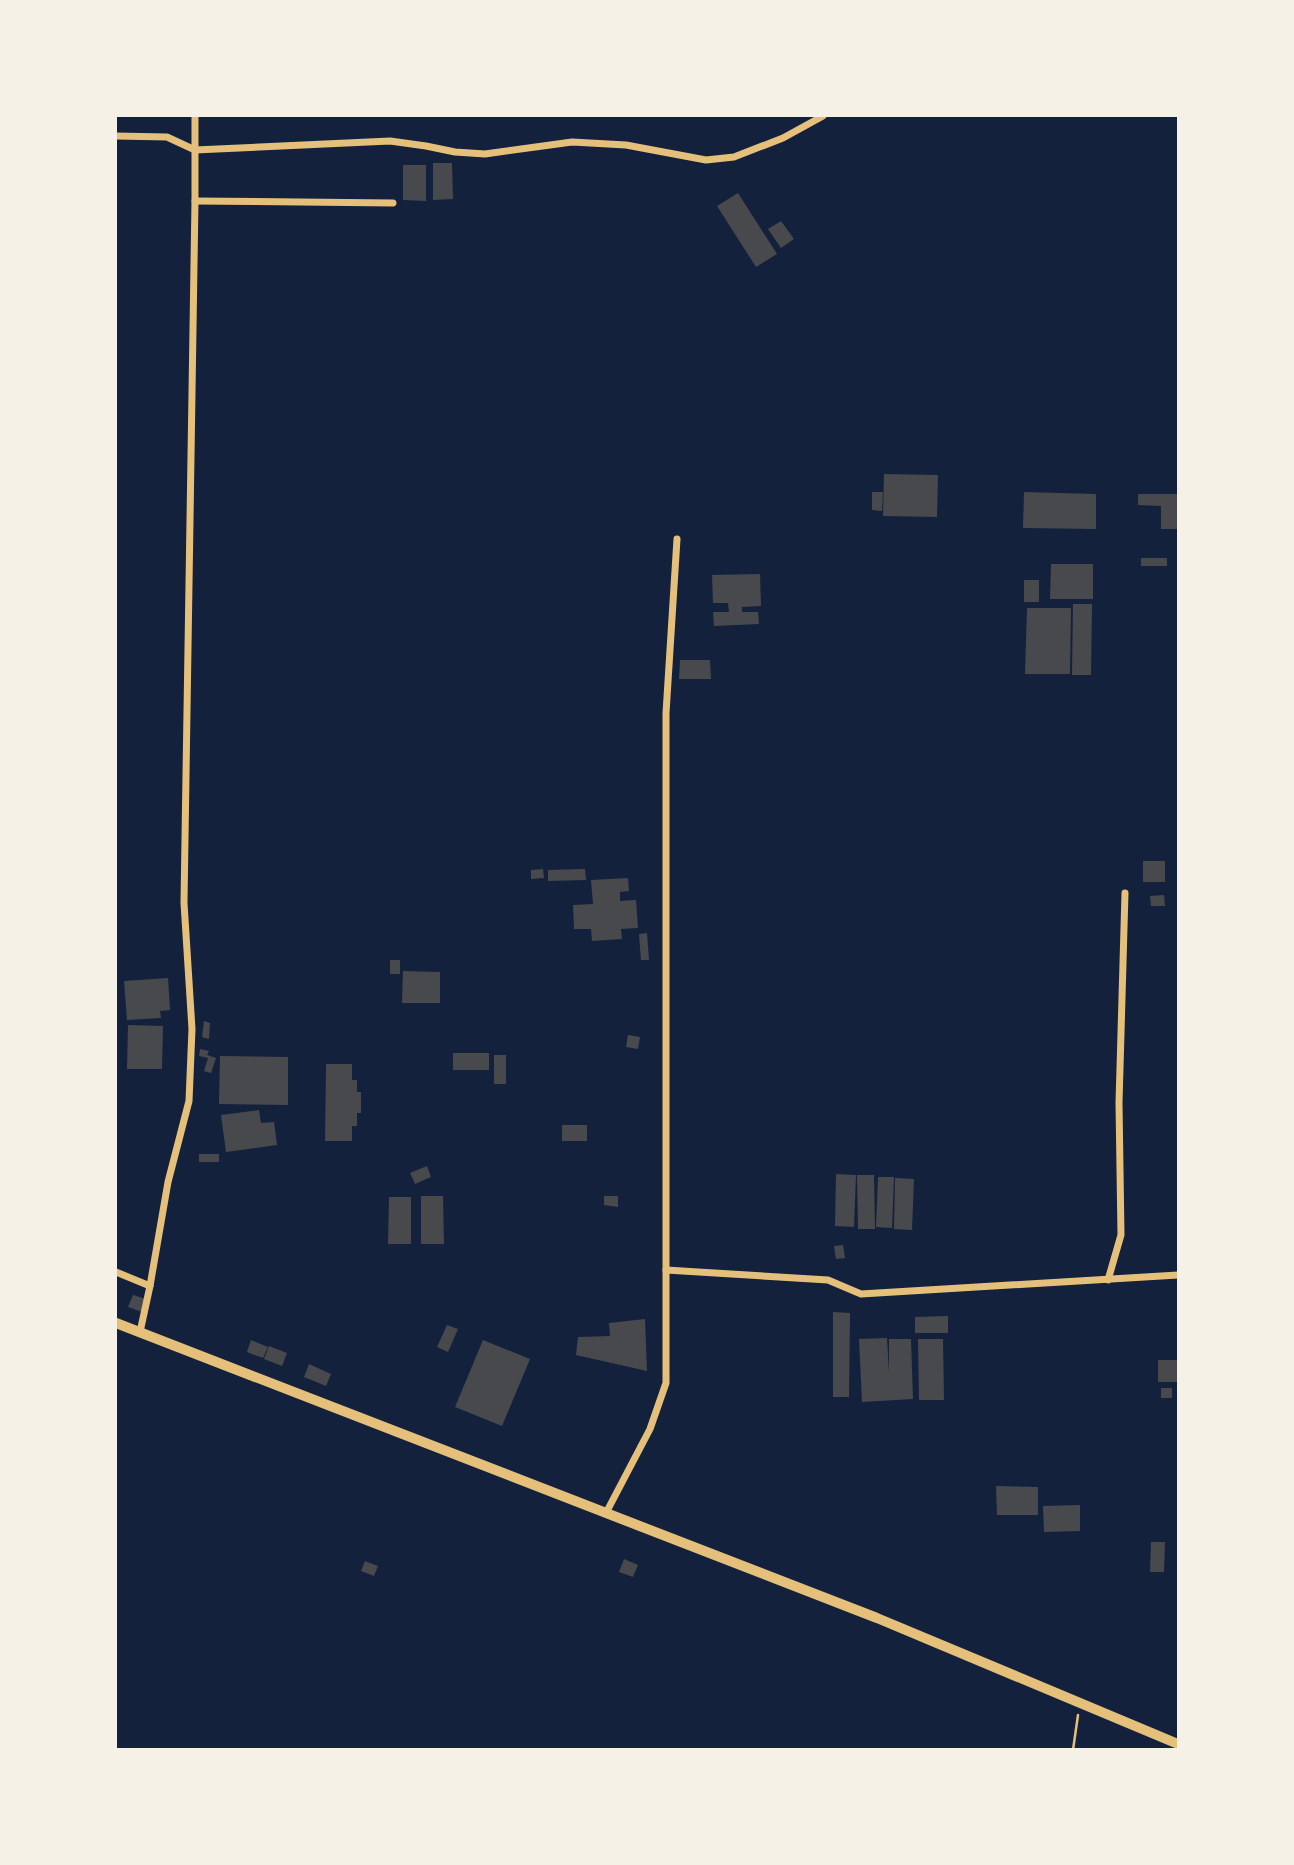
<svg xmlns="http://www.w3.org/2000/svg" width="1294" height="1865" font-family="'Roboto Condensed',sans-serif">
<style>
.building{fill:#48494c}
.lines{fill:none;stroke-linecap:round;stroke-linejoin:round}
.path{stroke:#e5c07b;stroke-width:2.5}
.minor{stroke:#e5c07b;stroke-width:7}
.tertiary{stroke:#e5c07b;stroke-width:10}
</style>
<rect width="100%" height="100%" fill="#14213d"/>
<g class="building">
<polygon points="433,163 452,163 453,199 433,200"/>
<polygon points="403,165 426,165 426,201 403,200"/>
<polygon points="738,193 777,254 756,267 717,206"/>
<polygon points="781,221 794,239 781,248 768,229"/>
<polygon points="884,474 938,475 937,517 883,516"/>
<polygon points="872,492 883,492 882,511 872,510"/>
<polygon points="1024,492 1096,494 1096,529 1023,528"/>
<polygon points="1138,494 1178,494 1178,529 1161,529 1161,506 1138,505"/>
<rect x="1141" y="558" width="26" height="8"/>
<polygon points="1051,564 1093,564 1093,599 1050,599"/>
<polygon points="760,574 761,606 742,607 742,612 758,612 759,624 714,626 713,612 729,612 728,603 713,603 712,575"/>
<rect x="1024" y="580" width="15" height="22"/>
<polygon points="1073,604 1092,604 1091,675 1072,675"/>
<polygon points="1027,608 1071,608 1070,674 1025,674"/>
<polygon points="680,660 710,660 711,679 679,679"/>
<rect x="1143" y="861" width="22" height="21"/>
<polygon points="543,869 544,878 531,879 531,870"/>
<polygon points="585,869 586,880 548,881 548,870"/>
<polygon points="628,878 629,891 620,892 620,901 636,900 638,928 621,929 622,939 592,941 591,929 574,929 573,905 593,904 591,880"/>
<polygon points="1164,895 1165,906 1151,906 1150,896"/>
<polygon points="647,933 649,960 641,960 639,934"/>
<rect x="390" y="960" width="10" height="14"/>
<polygon points="403,971 440,972 440,1003 402,1003"/>
<polygon points="168,978 170,1010 160,1011 161,1018 127,1020 124,981"/>
<polygon points="204,1021 210,1023 209,1039 202,1037"/>
<polygon points="128,1025 163,1026 162,1069 127,1069"/>
<polygon points="628,1035 640,1037 638,1049 626,1047"/>
<polygon points="200,1049 209,1051 207,1055 216,1058 211,1073 204,1071 208,1058 199,1056"/>
<rect x="453" y="1053" width="36" height="17"/>
<rect x="494" y="1055" width="12" height="29"/>
<polygon points="220,1056 288,1057 288,1105 219,1104"/>
<polygon points="326,1064 352,1064 352,1080 357,1080 357,1092 361,1092 361,1113 357,1113 357,1126 352,1126 352,1141 325,1141"/>
<polygon points="259,1110 261,1123 274,1122 277,1145 226,1152 221,1115"/>
<rect x="562" y="1125" width="25" height="16"/>
<rect x="199" y="1154" width="20" height="8"/>
<polygon points="427,1166 431,1177 415,1184 410,1173"/>
<polygon points="836,1174 856,1175 854,1227 835,1226"/>
<polygon points="857,1175 874,1175 875,1229 858,1229"/>
<polygon points="878,1177 894,1177 892,1228 876,1227"/>
<polygon points="895,1178 914,1179 912,1230 894,1229"/>
<polygon points="421,1196 443,1196 444,1244 421,1244"/>
<polygon points="604,1196 618,1196 618,1207 604,1205"/>
<polygon points="389,1197 411,1197 411,1244 388,1244"/>
<polygon points="843,1245 845,1258 836,1259 834,1246"/>
<polygon points="133,1295 146,1299 142,1312 128,1307"/>
<polygon points="833,1312 850,1313 849,1397 833,1397"/>
<polygon points="948,1316 948,1333 915,1333 915,1317"/>
<polygon points="645,1319 647,1371 576,1355 578,1337 610,1336 609,1323"/>
<polygon points="447,1325 458,1329 448,1352 437,1347"/>
<polygon points="887,1338 889,1373 889,1339 911,1339 913,1399 862,1402 859,1339"/>
<polygon points="918,1339 943,1339 944,1400 919,1400"/>
<polygon points="251,1340 268,1347 263,1358 247,1352"/>
<polygon points="483,1340 530,1359 502,1426 455,1407"/>
<polygon points="269,1346 287,1353 282,1366 264,1359"/>
<rect x="1158" y="1360" width="20" height="22"/>
<polygon points="309,1364 331,1374 326,1386 304,1377"/>
<rect x="1161" y="1388" width="11" height="10"/>
<polygon points="996,1486 1038,1487 1038,1515 997,1515"/>
<polygon points="1080,1505 1080,1531 1044,1532 1043,1506"/>
<polygon points="1151,1542 1165,1542 1164,1572 1150,1572"/>
<polygon points="624,1559 638,1565 633,1577 619,1572"/>
<polygon points="365,1561 378,1566 374,1576 361,1571"/>
</g>
<g class="lines">
<polyline class="path" points="1073,1750 1078,1715"/>
<g class="minor">
<polyline points="116,136 167,137 195,150 390,141 426,146 455,152 485,154 572,142 626,145 706,160 734,157 783,138 823,116"/>
<polyline points="195,201 393,203"/>
<polyline points="666,1270 828,1280 861,1294 1178,1275"/>
<polyline points="116,1272 150,1286"/>
<polyline points="1108,1280 1121,1235 1119,1103 1125,893"/>
<polyline points="140,1332 150,1286 168,1182 189,1101 192,1029 184,903 195,201 195,116"/>
<polyline points="606,1513 650,1429 666,1383 666,713 677,539"/>
</g>
<polyline class="tertiary" points="116,1323 877,1618 1178,1744"/>
</g>
<rect width="1294" height="1865" fill="none" stroke="#f6f1e7" stroke-width="234"/>
</svg>
